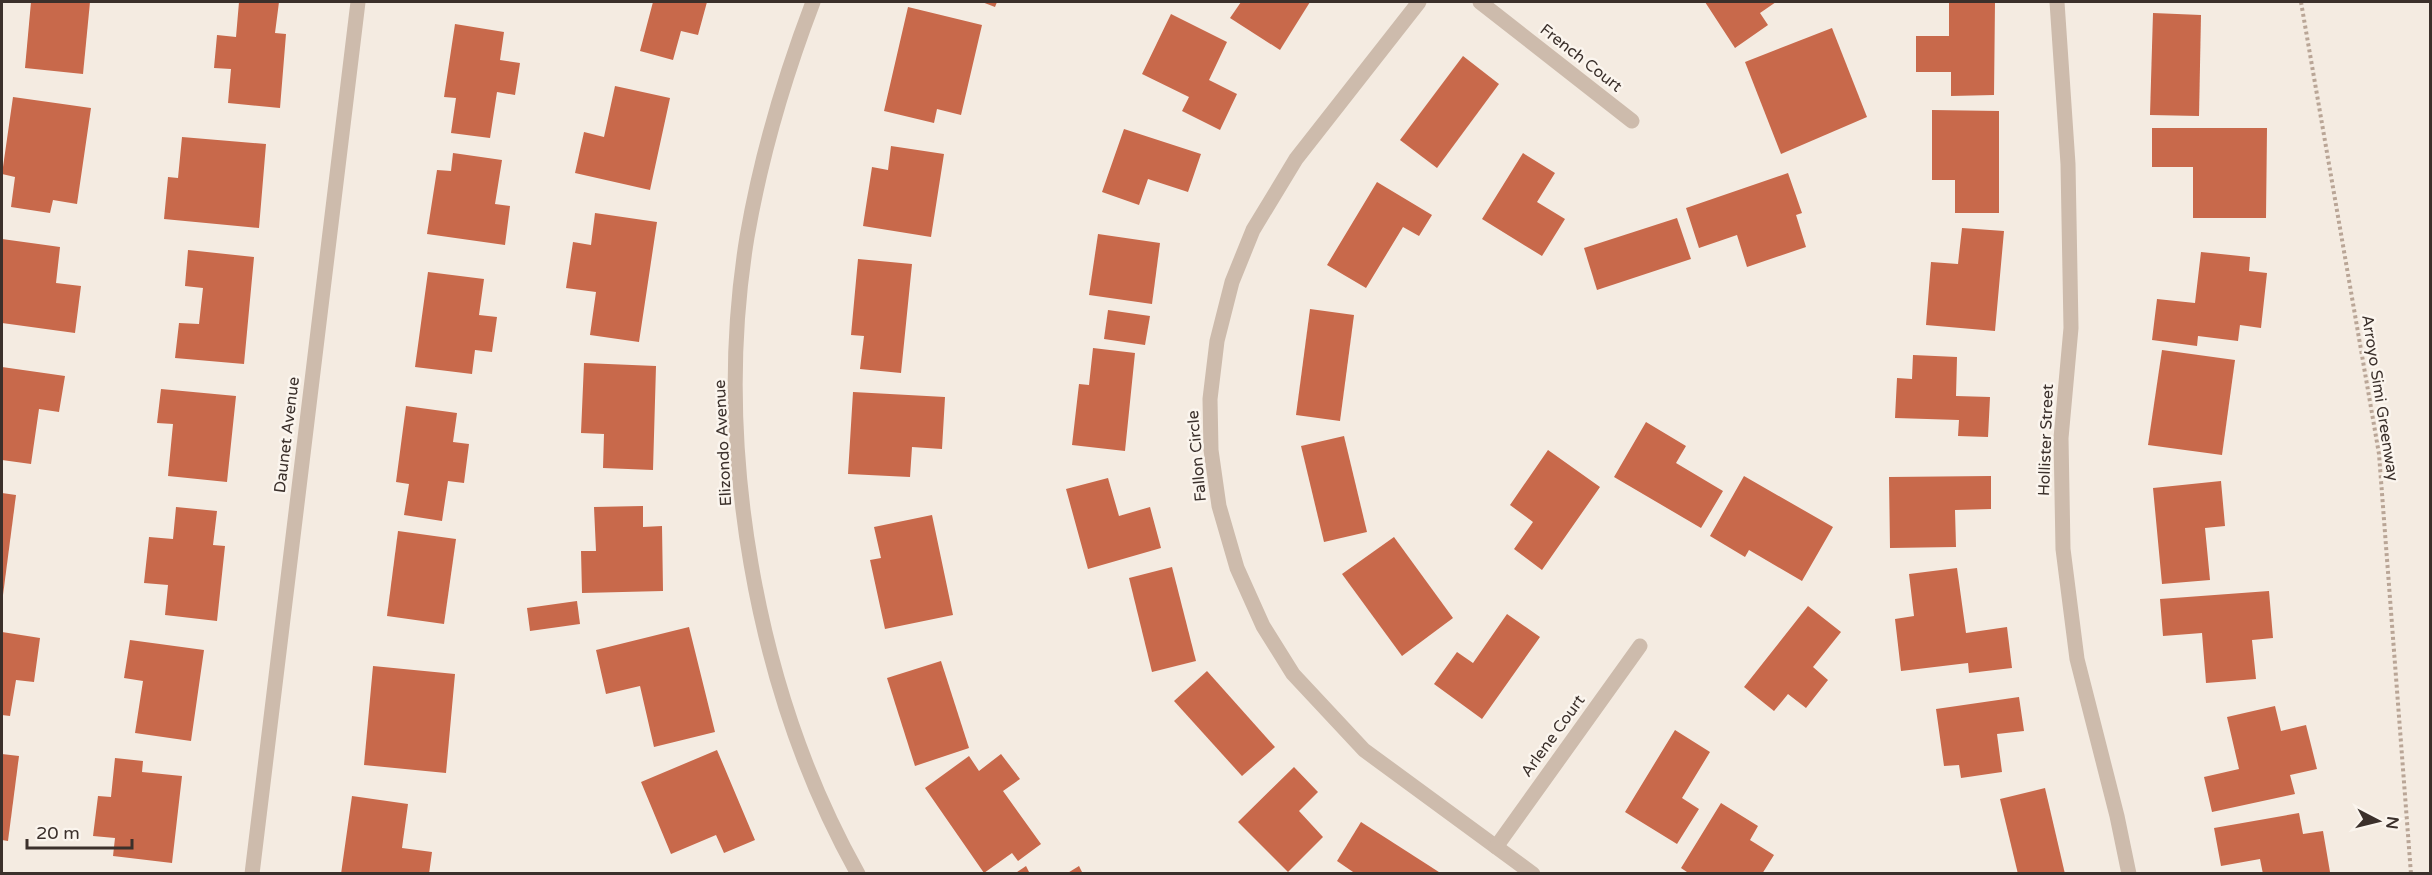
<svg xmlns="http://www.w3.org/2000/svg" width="2432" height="875" font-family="'Varela Round',sans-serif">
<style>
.building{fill:#c8694b}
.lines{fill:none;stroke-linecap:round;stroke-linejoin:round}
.path{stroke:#b9a596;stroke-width:4;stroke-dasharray:3 3;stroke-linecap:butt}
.street{stroke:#cdbbac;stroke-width:15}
.labels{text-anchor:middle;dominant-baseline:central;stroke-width:5;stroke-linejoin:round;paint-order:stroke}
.street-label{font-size:16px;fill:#3b302b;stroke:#fbf5ee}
</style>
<rect width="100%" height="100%" fill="#f4ebe1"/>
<g class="building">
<polygon points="31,2 90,2 83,74 25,68"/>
<polygon points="239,2 279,2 275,33 286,34 280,108 228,103 231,69 214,68 217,35 236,37"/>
<polygon points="653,2 707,2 698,35 681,31 673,60 640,51"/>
<polygon points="982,2 997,2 995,7"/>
<polygon points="1241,2 1310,2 1280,50 1230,18"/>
<polygon points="1705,2 1776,2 1760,13 1768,25 1735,48"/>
<polygon points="1949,2 1995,2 1994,95 1951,96 1951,72 1916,72 1916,36 1949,36"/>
<polygon points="908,7 982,25 961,115 937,109 934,123 884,111"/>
<polygon points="2153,13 2201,15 2199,116 2150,115"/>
<polygon points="1171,14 1227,42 1209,80 1237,94 1220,130 1182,111 1189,97 1142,74"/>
<polygon points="455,24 504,32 500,60 520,63 515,95 497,92 490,138 451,133 456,98 444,97"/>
<polygon points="1832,28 1867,117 1781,154 1745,62"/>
<polygon points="1463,56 1499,84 1437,168 1400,140"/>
<polygon points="615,86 670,98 650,190 575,173 584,132 604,137"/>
<polygon points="13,97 91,108 77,204 53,200 50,213 11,207 15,177 2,174"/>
<polygon points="1932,110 1999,111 1999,213 1955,213 1955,180 1932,180"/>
<polygon points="2152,128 2267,128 2266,218 2193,218 2193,167 2152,167"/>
<polygon points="1124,129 1201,154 1188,192 1148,179 1139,205 1102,192"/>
<polygon points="182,137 266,144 259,228 164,219 168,177 178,178"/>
<polygon points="891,146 944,154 931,237 863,226 872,167 888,170"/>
<polygon points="453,153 502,160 495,204 510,206 505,245 427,234 437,170 451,171"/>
<polygon points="1523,153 1555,173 1537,202 1565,219 1542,256 1482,219"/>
<polygon points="1788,173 1802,213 1796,215 1806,247 1747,267 1737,235 1699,248 1686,208"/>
<polygon points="1377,182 1432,215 1419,236 1403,227 1366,288 1327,265"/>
<polygon points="595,213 657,222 639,342 590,335 596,292 566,288 573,242 591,245"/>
<polygon points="1677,218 1691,259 1597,290 1584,248"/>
<polygon points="1962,228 2004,231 1995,331 1926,325 1931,262 1958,264"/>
<polygon points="1098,234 1160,243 1152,304 1089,295"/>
<polygon points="2,239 60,247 56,283 81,286 75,333 2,323"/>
<polygon points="188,250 254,257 244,364 175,358 179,323 199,324 203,288 185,286"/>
<polygon points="2201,252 2250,257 2249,271 2267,273 2261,328 2240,325 2238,341 2198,336 2197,346 2152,340 2157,299 2195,303"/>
<polygon points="858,259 912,264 901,373 860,369 864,336 851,335"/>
<polygon points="428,272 484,279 479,315 497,317 492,352 475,350 472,374 415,367"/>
<polygon points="1310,309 1354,315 1340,421 1296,415"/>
<polygon points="1108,310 1150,316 1145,345 1104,339"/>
<polygon points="1093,348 1135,353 1125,451 1072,445 1079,384 1089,385"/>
<polygon points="2162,350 2235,360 2222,455 2148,445"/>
<polygon points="1913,355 1957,357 1956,396 1990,397 1988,437 1958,436 1959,420 1895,418 1897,378 1912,379"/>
<polygon points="584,363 656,366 653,470 603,468 604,434 581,433"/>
<polygon points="2,367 65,376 59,412 39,409 31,464 2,460"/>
<polygon points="161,389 236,396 227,482 168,476 173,424 157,423"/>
<polygon points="853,392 945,397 942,449 912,447 910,477 848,474"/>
<polygon points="406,406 457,413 453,442 469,444 464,483 448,481 442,521 404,515 409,484 396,482"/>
<polygon points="1646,422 1686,446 1676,463 1723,491 1701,528 1614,477"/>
<polygon points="1344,436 1367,532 1324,542 1301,446"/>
<polygon points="1548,450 1600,487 1542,570 1514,549 1533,522 1510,505"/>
<polygon points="1744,476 1833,527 1802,581 1749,550 1745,557 1710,536"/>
<polygon points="1991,476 1991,509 1955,510 1956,547 1890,548 1889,477"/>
<polygon points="1108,478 1119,516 1150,507 1161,548 1088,569 1066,489"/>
<polygon points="2221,481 2225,526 2205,528 2210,580 2162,584 2153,488"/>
<polygon points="2,493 16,495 3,595 2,595"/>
<polygon points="643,506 643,527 662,526 663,591 582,593 581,551 596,551 594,507"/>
<polygon points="176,507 217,511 213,545 225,546 217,621 165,615 168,585 144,583 149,537 173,539"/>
<polygon points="932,515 953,615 885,629 870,560 881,558 874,527"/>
<polygon points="398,531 456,539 444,624 387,616"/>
<polygon points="1394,537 1453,618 1402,656 1342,574"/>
<polygon points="1172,567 1196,661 1152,672 1129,578"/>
<polygon points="1957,568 1966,633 2007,627 2012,668 1969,673 1968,663 1901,671 1895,619 1914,616 1909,574"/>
<polygon points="2269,591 2273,638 2252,640 2256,679 2206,683 2202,633 2163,636 2160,599"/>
<polygon points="577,601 580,624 530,631 527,608"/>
<polygon points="1808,606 1841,632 1813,667 1828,680 1806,708 1788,694 1774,711 1744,687"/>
<polygon points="1507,614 1540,637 1482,719 1434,684 1457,652 1473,663"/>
<polygon points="689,627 715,732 654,747 640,686 606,694 596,650"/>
<polygon points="2,632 40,638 34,682 16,680 10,716 2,715"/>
<polygon points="130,640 204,650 191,741 135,733 143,681 124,678"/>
<polygon points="941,661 969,748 915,766 887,678"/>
<polygon points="373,666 455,674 446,773 364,765"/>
<polygon points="1207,671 1275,747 1242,776 1174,701"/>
<polygon points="2019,697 2024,731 1997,734 2002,772 1961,778 1959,765 1944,766 1936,709"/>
<polygon points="2275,706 2281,731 2306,725 2317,769 2290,775 2295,794 2212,812 2204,777 2239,769 2227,717"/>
<polygon points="1675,730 1710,752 1682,798 1699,809 1677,844 1625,812"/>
<polygon points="717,750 755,840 724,853 716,835 671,854 641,782"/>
<polygon points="2,754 19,756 8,841 2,840"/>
<polygon points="1001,754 1020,779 1003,791 1041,844 1018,861 1012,853 984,873 925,788 969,756 979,771"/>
<polygon points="115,758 143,761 142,772 182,776 172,863 113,856 115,838 93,836 98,796 111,797"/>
<polygon points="1294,767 1318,792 1299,811 1323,837 1288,872 1238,822"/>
<polygon points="2045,788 2065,874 2018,874 2000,799"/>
<polygon points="352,796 408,804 402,848 432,852 429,874 341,874"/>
<polygon points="1721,803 1758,826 1750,840 1774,855 1762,874 1690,874 1681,868"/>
<polygon points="2299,813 2303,834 2323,831 2330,872 2263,874 2260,859 2221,866 2214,828"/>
<polygon points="1361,822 1442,874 1356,874 1337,861"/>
<polygon points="1026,866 1030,874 1014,874"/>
<polygon points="1079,866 1083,874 1066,874"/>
</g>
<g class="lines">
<polyline class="path" points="2301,2 2379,454 2411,874"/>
<g class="street">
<path d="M813 2C784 78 761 156 747 237 713 445 755 690 858 874"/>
<polyline points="1419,2 1296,159 1253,230 1232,282 1217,341 1210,399 1211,450 1219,506 1237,568 1263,626 1293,674 1364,750 1533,874"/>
<polyline points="1480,2 1632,121"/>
<polyline points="2057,2 2068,164 2071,328 2061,438 2063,549 2077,659 2117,816 2129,874"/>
<polyline points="1496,847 1640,646"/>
<polyline points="252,874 358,2"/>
</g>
</g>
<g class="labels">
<g class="street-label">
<text transform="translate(1581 58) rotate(38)">French Court</text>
<text transform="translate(2380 398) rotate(81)">Arroyo Simi Greenway</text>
<text transform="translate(287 435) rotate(-83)">Daunet Avenue</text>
<text transform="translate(2046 440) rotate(-88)">Hollister Street</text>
<text transform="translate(723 443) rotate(-93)">Elizondo Avenue</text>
<text transform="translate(1197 456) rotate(-95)">Fallon Circle</text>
<text transform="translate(1553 736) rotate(-54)">Arlene Court</text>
</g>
</g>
<rect width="2432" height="875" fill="none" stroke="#3b302b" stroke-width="6"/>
<g transform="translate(2378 821) rotate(97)" stroke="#fbf5ee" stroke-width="4.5" paint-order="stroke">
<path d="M0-4.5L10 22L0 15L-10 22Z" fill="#3b302b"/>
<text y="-9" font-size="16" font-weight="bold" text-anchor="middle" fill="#3b302b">N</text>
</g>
<path d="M27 839v9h105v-9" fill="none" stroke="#3b302b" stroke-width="3"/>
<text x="36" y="839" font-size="18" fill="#3b302b" stroke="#fbf5ee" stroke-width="4.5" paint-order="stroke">20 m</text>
</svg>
